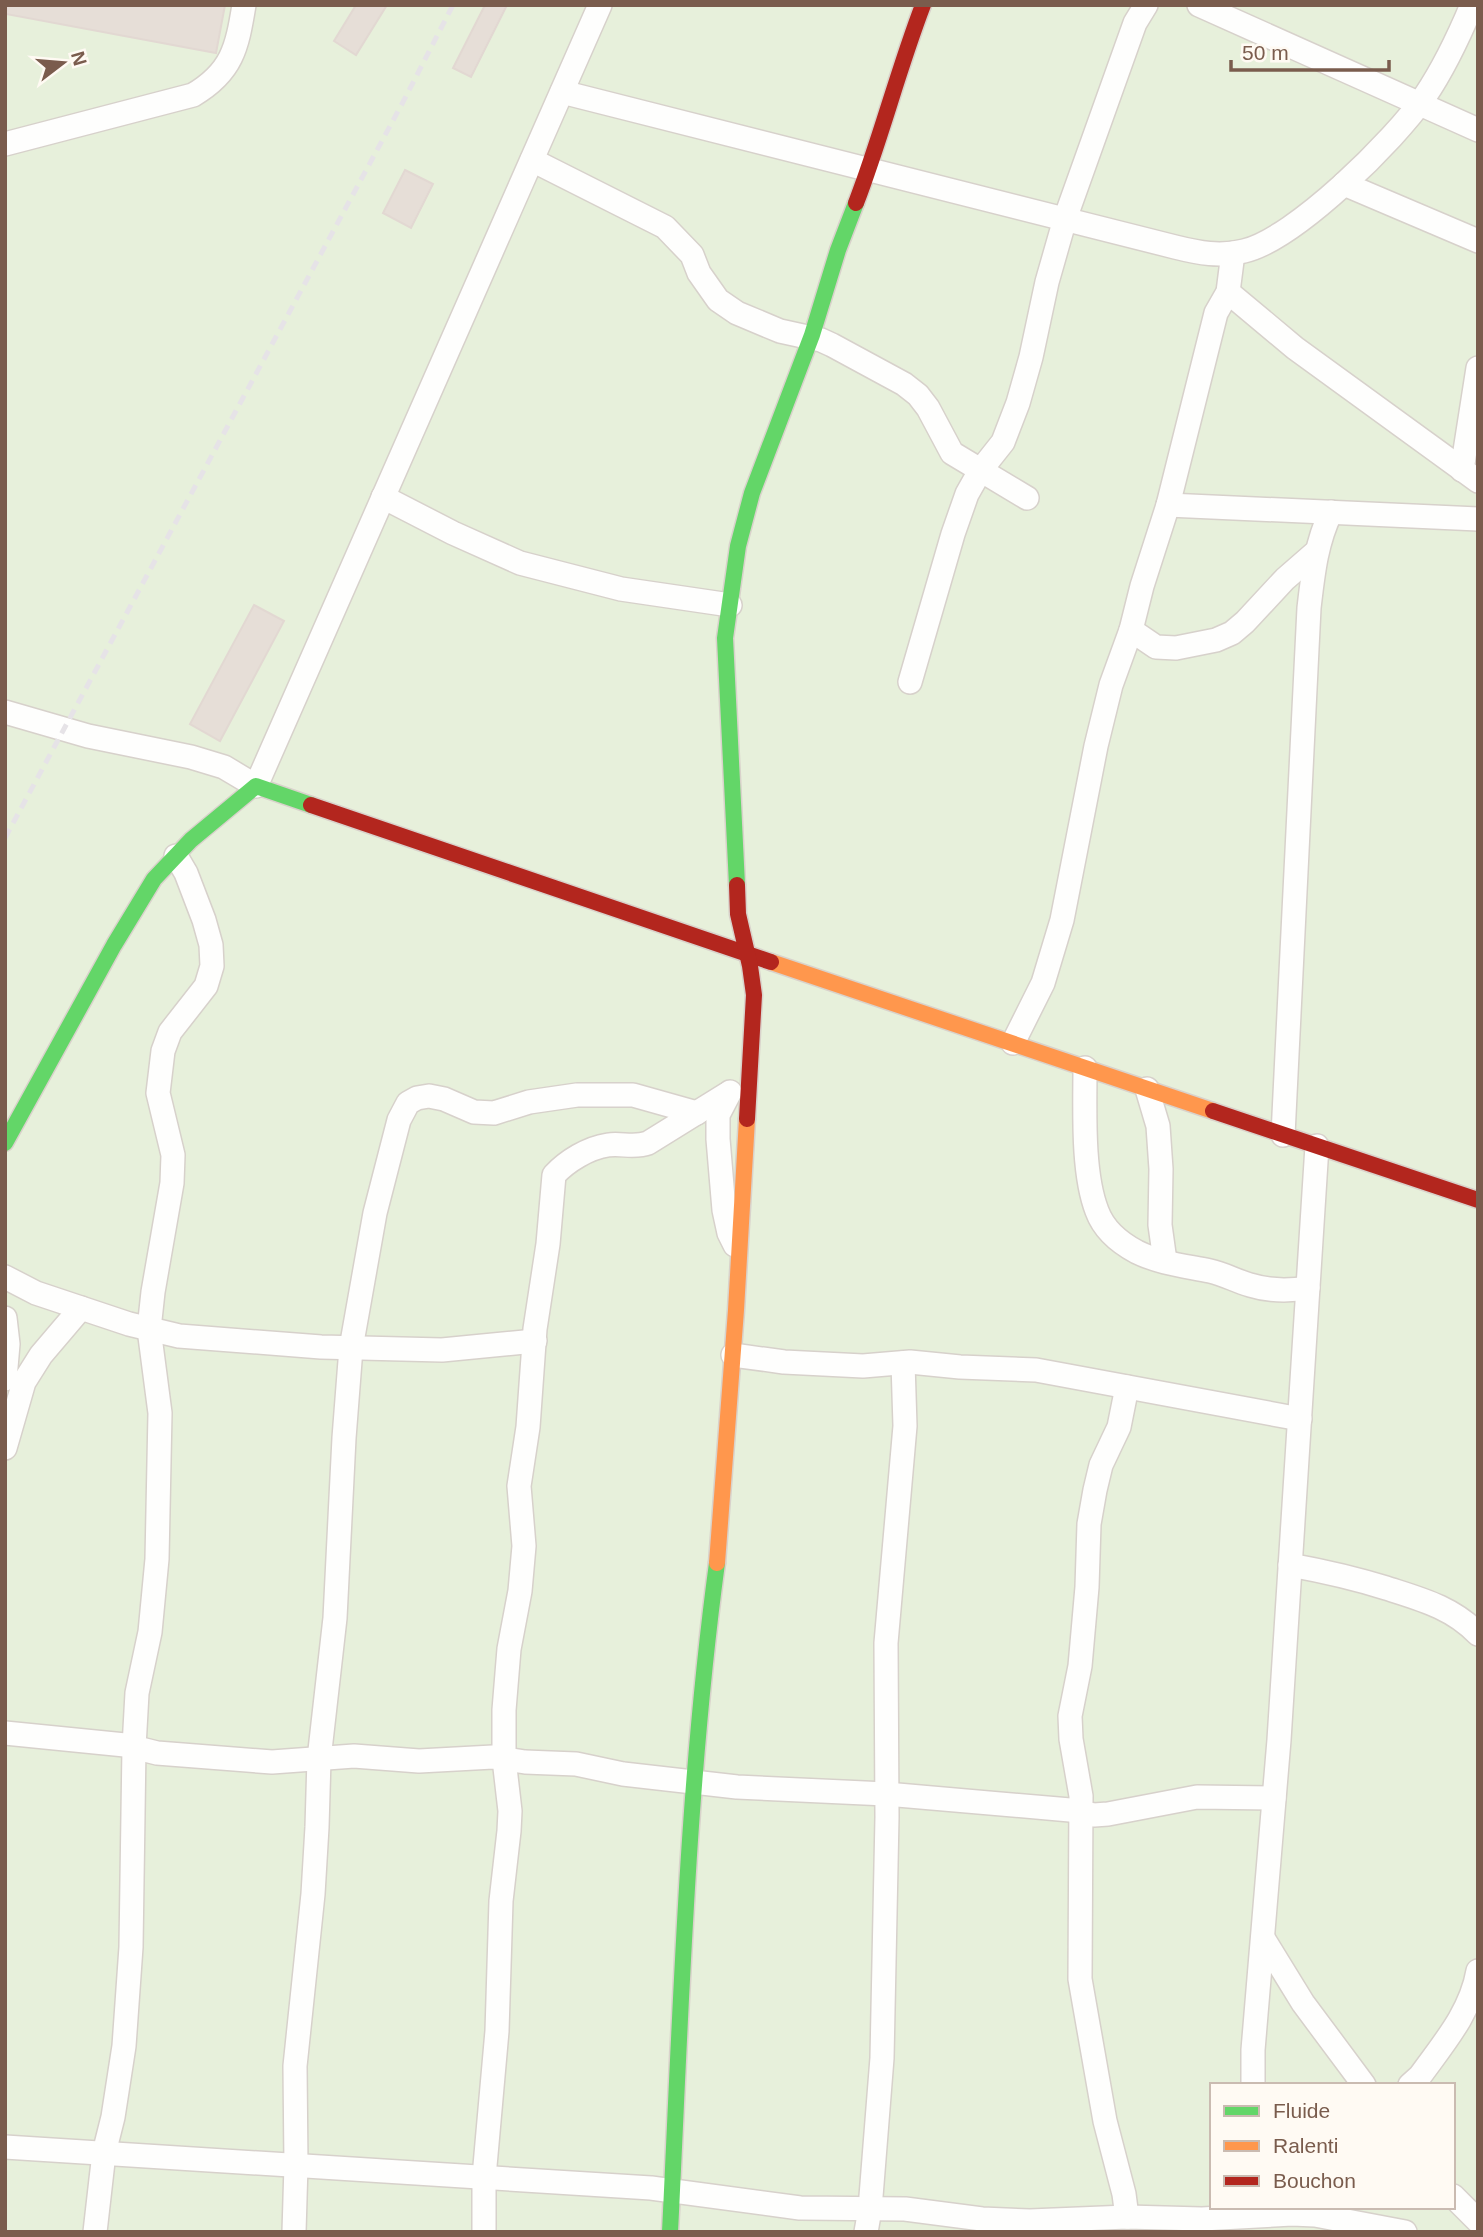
<svg xmlns="http://www.w3.org/2000/svg" width="1483" height="2237" font-family="Arial,sans-serif">
<style>
.green{fill:#e7f0db;fill-rule:evenodd}
.building{fill:#e6ded7;stroke:#e2d8d2;stroke-width:2}
.lines{fill:none;stroke-linecap:round;stroke-linejoin:round}
.street-casing{stroke:#d7d1cb;stroke-width:26}
.fast-casing{stroke:#d9d2cb;stroke-width:19}
.slow-casing{stroke:#d9d2cb;stroke-width:19}
.jam-casing{stroke:#d9d2cb;stroke-width:19}
.street{stroke:#fefefd;stroke-width:23}
.fast{stroke:#63d668;stroke-width:16}
.slow{stroke:#ff974d;stroke-width:16}
.jam{stroke:#b3261e;stroke-width:16}
.rail{stroke:#e6e3e7;stroke-width:5;stroke-dasharray:10 7;stroke-linecap:butt}
</style>
<rect width="100%" height="100%" fill="#f9f5f0"/>
<path class="green" d="M5 5H1478V2232H5ZM1212 2085H1453V2207H1212Z"/>
<g class="building">
<polygon points="7,5 225,5 216,53 6,14"/>
<polygon points="356,5 387,5 356,55 334,41"/>
<polygon points="485,5 507,5 471,77 453,68"/>
<polygon points="405,170 433,184 411,228 383,213"/>
<polygon points="254,605 284,621 220,741 190,724"/>
</g>
<g class="lines">
<defs>
<g id="street">
<polyline points="1199,5 1478,130"/>
<path d="M562 92 1175 247C1199 253 1220 257 1244 251 1295 239 1395 140 1425 96 1444 68 1459 36 1472 5"/>
<path d="M5 144 193 95C232 72 237 48 244 5"/>
<polyline points="532,160 665,227 692,255 699,273 718,300 737,313 780,331 821,340 832,345 904,384 918,395 928,408 952,453 1027,498"/>
<polyline points="1344,184 1478,241"/>
<polyline points="1228,292 1295,348 1478,481"/>
<polyline points="1462,470 1478,368"/>
<polyline points="383,497 453,533 520,563 621,589 730,605"/>
<polyline points="1168,505 1478,519"/>
<polyline points="1131,630 1156,647 1176,648 1216,640 1232,633 1245,622 1285,579 1316,552"/>
<polyline points="910,682 953,534 967,494 980,471 1003,442 1018,403 1031,357 1047,282 1065,219 1135,23 1146,5"/>
<polyline points="5,712 88,736 191,757 224,767 256,786 600,5"/>
<polyline points="1013,1043 1043,983 1062,920 1096,746 1111,685 1131,630 1142,586 1168,505 1216,313 1228,292 1233,253"/>
<path d="M1085 1068C1085 1109 1082 1173 1097 1211 1104 1230 1120 1243 1137 1252 1159 1263 1186 1266 1210 1271 1224 1274 1236 1281 1250 1285 1269 1291 1288 1291 1308 1288"/>
<polyline points="1147,1089 1158,1126 1161,1169 1160,1225 1165,1261"/>
<polyline points="730,1092 718,1115 718,1139 724,1210 729,1233 735,1245"/>
<path d="M1283 1135 1309 608C1313 574 1316 543 1331 512"/>
<polyline points="5,1277 36,1293 129,1324 179,1336 321,1347 442,1350 535,1341"/>
<polyline points="5,1318 8,1344 5,1379"/>
<polyline points="733,1355 784,1362 863,1366 910,1362 960,1367 1036,1370 1300,1419"/>
<polyline points="5,1448 24,1382 41,1355 81,1308"/>
<path d="M1290 1565C1323 1571 1354 1578 1386 1588 1420 1599 1452 1607 1478 1634"/>
<polyline points="5,1733 125,1745 157,1753 272,1762 354,1756 419,1761 493,1757 525,1762 576,1764 623,1774 737,1787 886,1794 1070,1810 1094,1815 1108,1814 1197,1797 1274,1798"/>
<polyline points="1263,1938 1303,2003 1364,2085"/>
<polyline points="1253,2085 1253,2050 1279,1740 1317,1146"/>
<path d="M1410 2085 1420 2076C1443 2044 1471 2012 1478 1971"/>
<polyline points="5,2147 651,2188 800,2208 905,2209 982,2219 1030,2221 1127,2217 1202,2219 1292,2214 1315,2215 1405,2232"/>
<polyline points="1453,2196 1478,2221"/>
<polyline points="1127,2217 1124,2194 1105,2121 1080,1979 1081,1796 1071,1739 1070,1716 1080,1666 1087,1587 1089,1524 1095,1490 1101,1465 1119,1427 1127,1387"/>
<polyline points="95,2232 104,2153 113,2117 124,2046 131,1947 134,1747 137,1693 150,1632 157,1559 160,1413 149,1329 153,1292 172,1183 173,1155 158,1093 163,1051 170,1032 206,986 212,966 211,945 204,920 186,873 176,856"/>
<polyline points="294,2232 296,2165 295,2066 313,1894 317,1827 319,1759 335,1618 344,1438 351,1348 375,1213 399,1120 408,1103 417,1098 429,1096 444,1099 474,1112 494,1113 529,1102 577,1095 633,1095 697,1113"/>
<path d="M484 2232V2177L497 2031 501 1901 509 1831 510 1811 504 1759V1710L509 1649 520 1591 524 1546 519 1486 528 1427 535 1329 548 1244 554 1175C567 1161 588 1148 608 1145 621 1143 635 1148 648 1143L727 1094"/>
<polyline points="866,2232 870,2209 882,2058 887,1817 886,1643 905,1426 903,1363"/>
</g>
<g id="fast">
<polyline points="737,885 725,638 738,546 752,493 812,335 838,250 856,203"/>
<polyline points="5,1143 114,945 154,879 191,840 256,786 311,805"/>
<path d="M670 2232C681 2009 687 1785 717 1563"/>
</g>
<g id="slow">
<polyline points="771,962 1213,1111"/>
<polyline points="717,1563 736,1310 747,1119"/>
</g>
<g id="jam">
<path d="M856 203C881 138 898 70 923 5"/>
<polyline points="311,805 771,962"/>
<polyline points="737,885 738,914 750,966 754,995 747,1119"/>
<polyline points="1213,1111 1478,1200"/>
</g>
</defs>
<use href="#street" class="street-casing"/>
<use href="#fast" class="fast-casing"/>
<use href="#slow" class="slow-casing"/>
<use href="#jam" class="jam-casing"/>
<use href="#street" class="street"/>
<use href="#fast" class="fast"/>
<use href="#slow" class="slow"/>
<use href="#jam" class="jam"/>
<polyline class="rail" points="5,838 403,102 453,5"/>
</g>
<rect width="1483" height="2237" fill="none" stroke="#7a5c4d" stroke-width="14"/>
<rect x="1210" y="2083" width="245" height="126" fill="#fffaf3" stroke="#cabbb1" stroke-width="2"/>
<rect x="1224" y="2106" width="35" height="10" fill="#63d668" stroke="#cabbb1" stroke-width="2"/>
<text x="1273" y="2118" font-size="21" fill="#7a5c4d">Fluide</text>
<rect x="1224" y="2141" width="35" height="10" fill="#ff974d" stroke="#cabbb1" stroke-width="2"/>
<text x="1273" y="2153" font-size="21" fill="#7a5c4d">Ralenti</text>
<rect x="1224" y="2176" width="35" height="10" fill="#b3261e" stroke="#cabbb1" stroke-width="2"/>
<text x="1273" y="2188" font-size="21" fill="#7a5c4d">Bouchon</text>
<g transform="translate(63 63) rotate(74)" stroke="#fffaf3" stroke-width="5" paint-order="stroke">
<path d="M0-5L12 26L0 18L-12 26Z" fill="#7a5c4d"/>
<text y="-10" font-size="19" font-weight="bold" text-anchor="middle" fill="#7a5c4d">N</text>
</g>
<path d="M1231 60v10h158v-10" fill="none" stroke="#7a5c4d" stroke-width="3.5"/>
<text x="1242" y="60" font-size="21" fill="#7a5c4d" stroke="#fffaf3" stroke-width="5" paint-order="stroke">50 m</text>
</svg>
